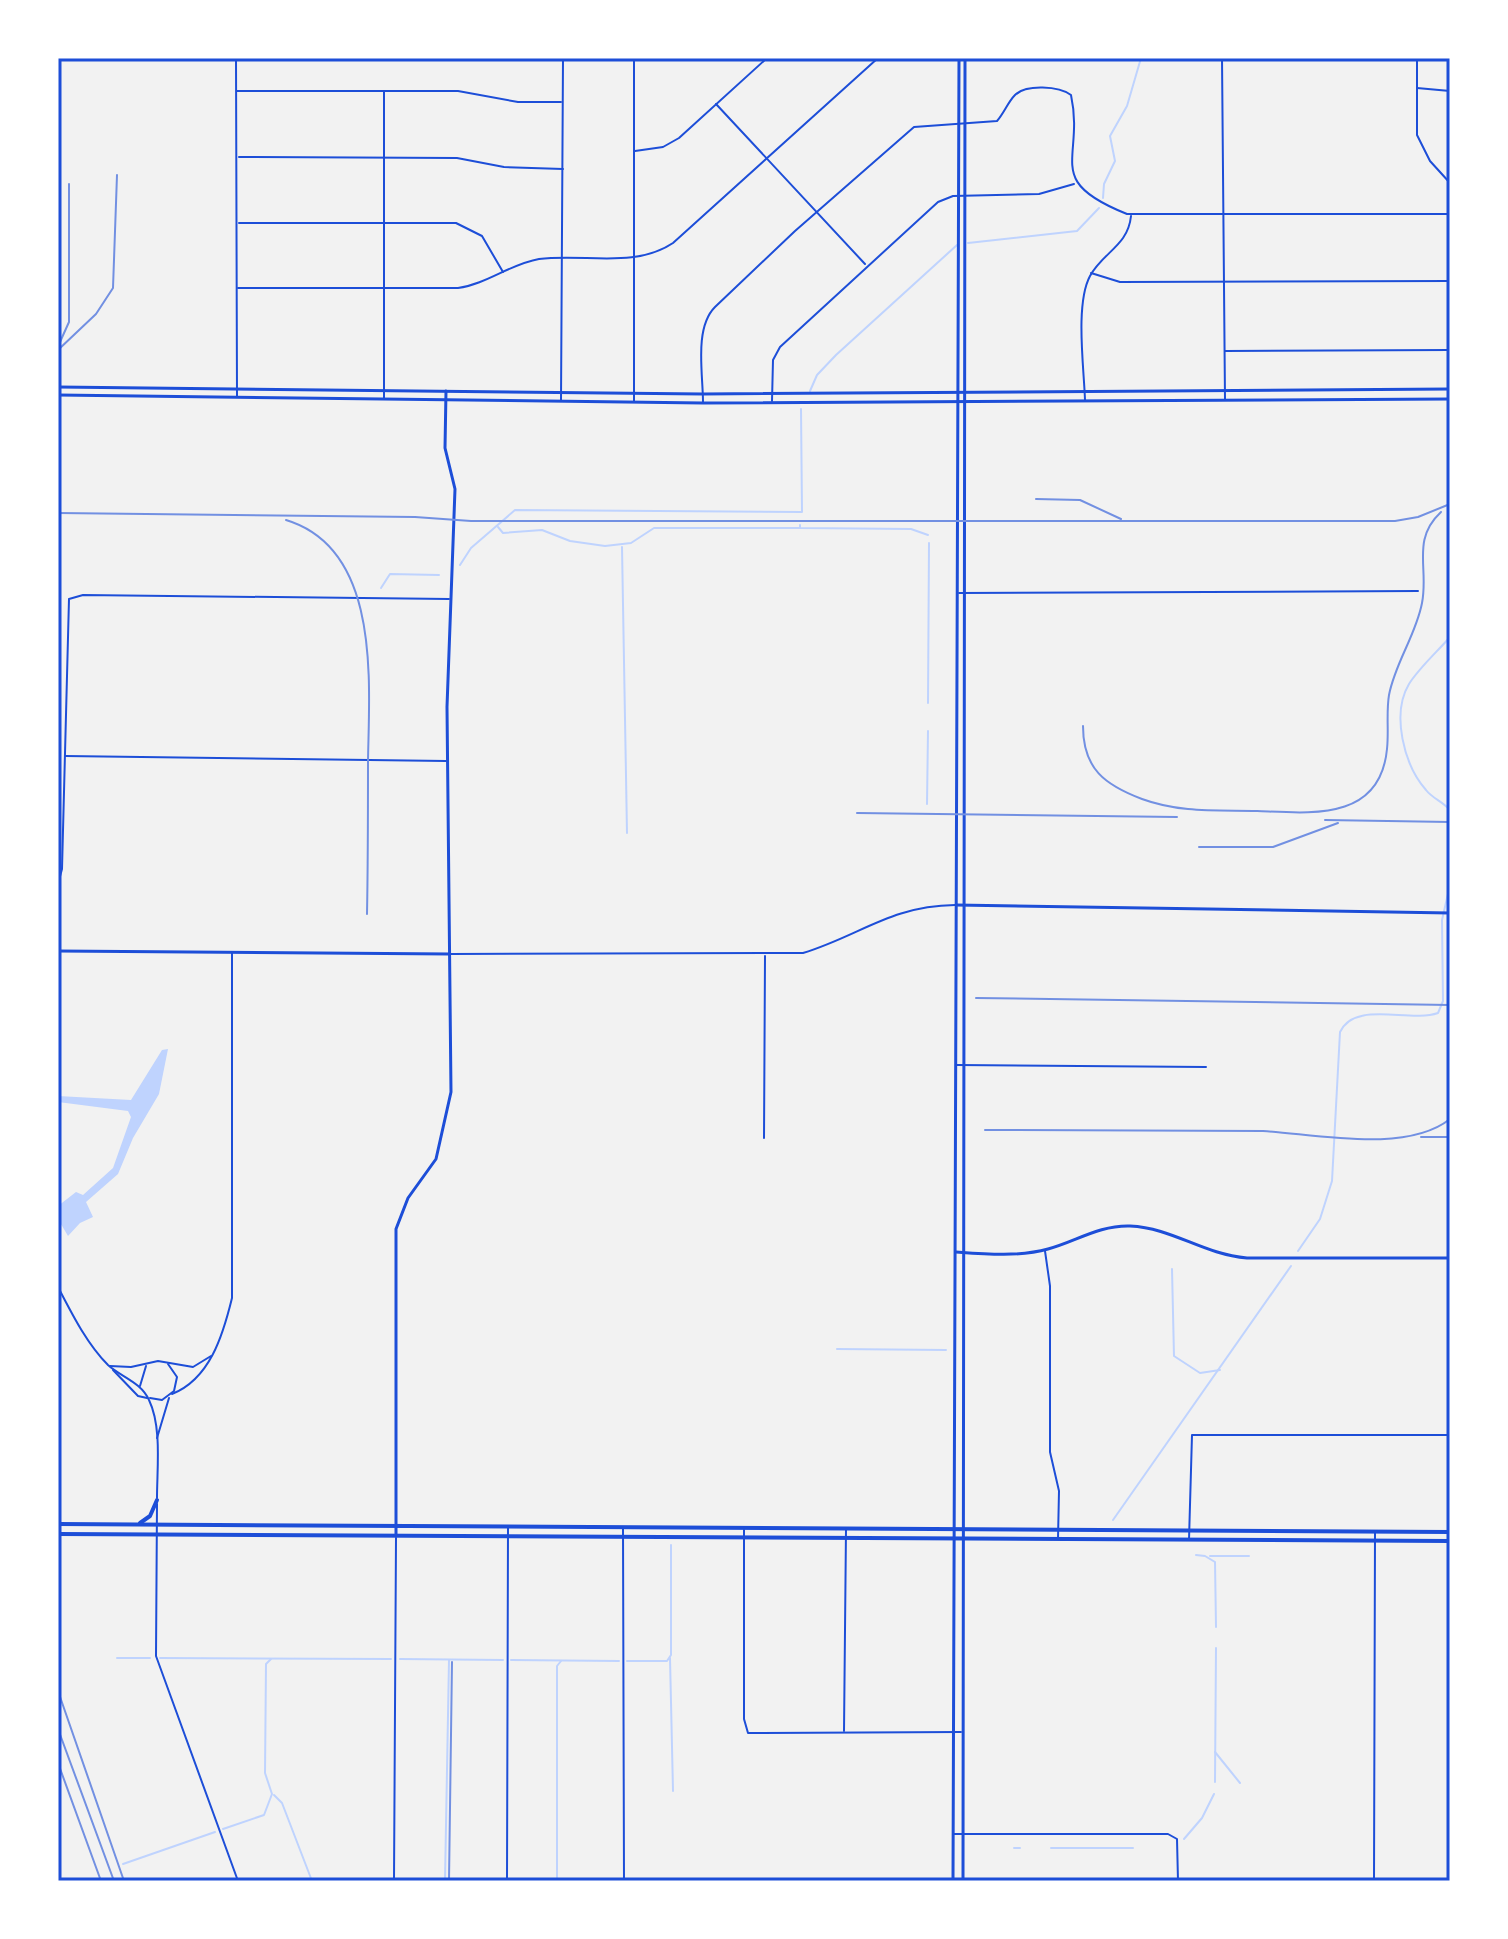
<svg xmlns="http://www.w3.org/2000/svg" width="1508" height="1939" font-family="'IBM Plex Sans',sans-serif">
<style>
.water{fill:#bfd3fe}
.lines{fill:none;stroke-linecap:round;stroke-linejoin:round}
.stream{stroke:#bfd3fe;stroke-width:2}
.minor{stroke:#1d4ed8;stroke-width:2}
.tertiary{stroke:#1d4ed8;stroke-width:3}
.secondary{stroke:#1d4ed8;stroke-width:3}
.primary{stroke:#1d4ed8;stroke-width:4}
.tram{stroke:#7290e2;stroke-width:2}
.rail{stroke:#7290e2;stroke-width:2}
.neatline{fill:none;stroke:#1d4ed8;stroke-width:3}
</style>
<rect width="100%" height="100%" fill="#f2f2f2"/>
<polygon class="water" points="168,1049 159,1094 133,1138 118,1174 86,1202 93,1217 80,1223 68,1236 58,1219 58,1206 76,1192 83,1195 113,1168 131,1117 128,1111 58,1102 58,1096 131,1100 162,1050"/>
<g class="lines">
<g class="stream">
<polyline points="1103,198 1104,184 1115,161 1110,136 1127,106 1141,58"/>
<polyline points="968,243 1077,231 1099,208"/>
<polyline points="810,391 817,375 836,355 957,245"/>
<polyline points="800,525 800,528 911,529 928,535"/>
<polyline points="498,527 503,533 542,530 570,541 605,546 631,543 654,528 800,528"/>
<polyline points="622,547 627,833"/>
<polyline points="460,565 471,548 515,510 802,512 801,409"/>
<polyline points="381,588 390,574 439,575"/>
<path d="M1450 637C1437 652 1419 668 1409 684 1391 714 1404 765 1426 790 1432 798 1443 802 1450 810"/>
<polyline points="928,703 929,543"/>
<polyline points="927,804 928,731"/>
<path d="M1298 1251 1320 1219 1332 1181 1340 1032C1355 1000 1409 1023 1438 1013L1443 1001 1442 920 1450 885"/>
<polyline points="1172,1269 1174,1356 1200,1373 1220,1370"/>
<polyline points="837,1349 946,1350"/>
<polyline points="1113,1520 1291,1266"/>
<polyline points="1196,1555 1205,1556 1215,1562 1216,1627"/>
<polyline points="1210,1556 1249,1556"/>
<polyline points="117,1658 150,1658"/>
<polyline points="160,1658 391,1659"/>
<polyline points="670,1658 673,1791"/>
<polyline points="400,1659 503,1660"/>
<polyline points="511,1660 619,1661"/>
<polyline points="627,1661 667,1661 671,1655 671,1545"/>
<polyline points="1215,1752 1240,1783"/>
<polyline points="1215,1782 1216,1648"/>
<polyline points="274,1795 282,1803 312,1881"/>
<polyline points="223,1829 264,1815 272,1794 265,1773 266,1664 271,1659"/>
<polyline points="1184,1839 1202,1818 1214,1794"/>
<polyline points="1014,1848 1020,1848"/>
<polyline points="1051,1848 1133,1848"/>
<polyline points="123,1864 215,1832"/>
<polyline points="445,1881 449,1660"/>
<polyline points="557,1881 557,1666 561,1661"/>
</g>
<g class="minor">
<polyline points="236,58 237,397"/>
<polyline points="565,58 647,58"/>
<polyline points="1222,58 1225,400"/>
<polyline points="1417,58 1417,135 1430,161 1450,183"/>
<polyline points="1417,88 1450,91"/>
<polyline points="237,91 458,91 518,102 561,102"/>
<polyline points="384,92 384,398"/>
<polyline points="716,104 865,264"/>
<polyline points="635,151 663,147 679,138 767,58"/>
<polyline points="239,157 457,158 504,167 563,169"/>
<polyline points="239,223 456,223 482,236 503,272"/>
<polyline points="1091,273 1120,282 1450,281"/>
<path d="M238 288H458C487 284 510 264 539 259 584 253 634 269 673 243L878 58"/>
<polyline points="1225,351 1450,350"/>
<path d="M1085 400C1084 368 1075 304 1090 276 1103 252 1128 246 1131 216"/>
<polyline points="561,401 563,58"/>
<polyline points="634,401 634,58"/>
<polyline points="772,401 773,360 780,347 938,202 953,196 1039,194 1074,184"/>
<path d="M703 402C703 374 694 328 715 307L795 231 914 127 997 121C1004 113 1008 102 1015 95 1026 84 1059 86 1071 95 1085 160 1042 180 1127 214H1450"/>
<polyline points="959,593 1418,591"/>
<polyline points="65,756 446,761"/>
<polyline points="58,884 62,869 69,599 83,595 449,599"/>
<path d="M451 954 803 953C861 935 890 906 955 905"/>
<polyline points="957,1065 1206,1067"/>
<polyline points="764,1138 765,956"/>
<polyline points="1045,1251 1050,1286 1050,1452 1059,1491 1058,1539"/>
<path d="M58 1287C72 1314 87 1344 108 1365 121 1377 141 1382 149 1400 162 1427 157 1468 157 1498"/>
<polyline points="110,1366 131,1367 158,1361 193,1367 211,1356"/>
<polyline points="113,1370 138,1396 147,1398"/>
<polyline points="140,1386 146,1366"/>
<path d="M172 1394C210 1379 223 1335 232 1298V953"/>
<polyline points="150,1398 162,1400 174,1391 177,1377 168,1364"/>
<polyline points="157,1438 169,1398"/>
<polyline points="157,1504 156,1656 238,1881"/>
<polyline points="623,1528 624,1881"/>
<polyline points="744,1530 744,1719 748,1733 961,1732"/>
<polyline points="1189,1540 1192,1435 1450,1435"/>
<polyline points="844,1731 846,1529"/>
<polyline points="954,1834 1168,1834 1177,1839 1178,1881"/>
<polyline points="394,1881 396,1538"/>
<polyline points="507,1881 508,1526"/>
<polyline points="1374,1881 1375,1532"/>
</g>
<g class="tertiary">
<polyline points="956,905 1450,913"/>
<polyline points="58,951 450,954"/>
<path d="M956 1252C984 1254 1020 1257 1048 1249 1075 1242 1099 1225 1130 1226 1173 1228 1202 1254 1247 1258H1450"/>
<polyline points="396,1536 396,1229 408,1198 436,1159 451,1092 447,707 455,489 445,448 446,391"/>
</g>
<g class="secondary">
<polyline points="58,387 703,394 1450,389"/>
<polyline points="58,395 703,403 1450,399"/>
<polyline points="953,1881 959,58"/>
<polyline points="963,1881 965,58"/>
</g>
<g class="primary">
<polyline points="140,1523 150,1516 157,1500"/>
<polyline points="58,1524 1450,1532"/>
<polyline points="58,1534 1450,1541"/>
</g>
<polyline class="tram" points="58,1729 114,1881"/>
<g class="rail">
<polyline points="60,342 69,322 69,184"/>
<polyline points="58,350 96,314 113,288 117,175"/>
<polyline points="1036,499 1080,500 1121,519"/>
<polyline points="58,513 415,517 471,521 1395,521 1418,517 1450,504"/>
<path d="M286 520C382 549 369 684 368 762 368 813 368 863 367 914"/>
<path d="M1083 726C1083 769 1105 785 1142 799 1180 813 1217 810 1257 811 1310 813 1380 822 1387 749 1389 731 1386 713 1389 695 1395 663 1416 635 1422 603 1429 568 1411 540 1441 512"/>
<polyline points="857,813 1177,817"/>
<polyline points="1325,820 1450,822"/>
<polyline points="1199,847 1273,847 1338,823"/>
<polyline points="976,998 1450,1005"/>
<path d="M985 1130 1263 1131C1315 1134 1406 1154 1450 1119"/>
<polyline points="1421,1137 1450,1137"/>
<polyline points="58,1691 124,1881"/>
<polyline points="58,1763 101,1881"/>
<polyline points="449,1881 452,1662"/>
</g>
</g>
<rect width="1508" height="1939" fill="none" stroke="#ffffff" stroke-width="120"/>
<rect x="60" y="60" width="1388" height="1819" class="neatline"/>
</svg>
